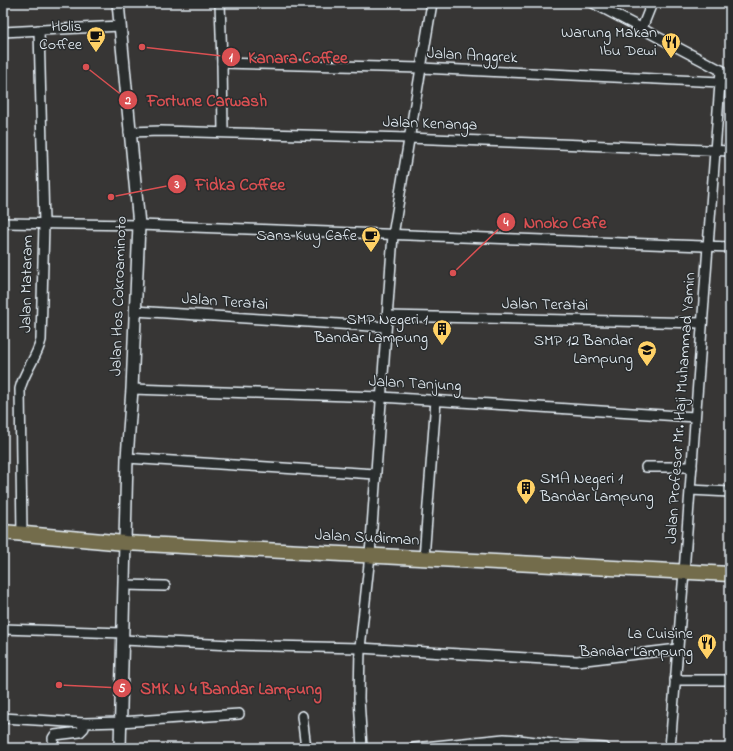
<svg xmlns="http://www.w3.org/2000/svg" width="733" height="751" font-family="'Indie Flower',sans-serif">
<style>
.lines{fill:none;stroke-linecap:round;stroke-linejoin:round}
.minor-casing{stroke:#e8f1f8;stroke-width:12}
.tertiary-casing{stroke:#e8f1f8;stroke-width:14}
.primary-casing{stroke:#e8f1f8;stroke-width:17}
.minor{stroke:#2a2d2e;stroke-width:9}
.tertiary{stroke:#2a2d2e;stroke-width:11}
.primary{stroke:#736c4b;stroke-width:14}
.labels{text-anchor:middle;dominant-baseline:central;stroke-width:3;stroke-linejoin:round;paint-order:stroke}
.poi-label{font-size:16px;fill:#e8f1f8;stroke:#2a2d2e;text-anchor:end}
.street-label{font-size:16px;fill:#e8f1f8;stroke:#2a2d2e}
.leader{fill:none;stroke:#da5052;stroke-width:1.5}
.callout-dot{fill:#da5052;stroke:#2a2d2e;stroke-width:1.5}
.mark-label{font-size:12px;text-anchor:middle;font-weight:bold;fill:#fff}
.callout-label{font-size:17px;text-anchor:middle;font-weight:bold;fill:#da5052;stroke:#2a2d2e;stroke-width:3;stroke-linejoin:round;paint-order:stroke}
</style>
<rect width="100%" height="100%" fill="#373635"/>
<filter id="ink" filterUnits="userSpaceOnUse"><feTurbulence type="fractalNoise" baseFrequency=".025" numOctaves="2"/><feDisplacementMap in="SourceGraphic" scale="8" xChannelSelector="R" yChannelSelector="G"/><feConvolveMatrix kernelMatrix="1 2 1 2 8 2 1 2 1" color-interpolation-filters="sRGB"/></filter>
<g filter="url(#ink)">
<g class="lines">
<defs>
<g id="minor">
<polyline points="220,3 222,63 223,132"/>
<polyline points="593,3 730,75"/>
<polyline points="642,28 652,3"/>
<polyline points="3,32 120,26"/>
<polyline points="222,63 421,68 720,82"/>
<polyline points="129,132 161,131 408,138 730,151"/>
<polyline points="3,223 139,225 730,247"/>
<polyline points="135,311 386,327"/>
<polyline points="387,316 702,323"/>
<polyline points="132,389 381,397 695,417"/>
<polyline points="127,458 375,474"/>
<polyline points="646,467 692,467"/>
<polyline points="690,490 730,492"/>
<path d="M22 534 20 389C24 371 37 358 41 340L44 224 39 30"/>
<polyline points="424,558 436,400"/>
<polyline points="124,585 165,586"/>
<polyline points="3,629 123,633"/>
<polyline points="123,640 232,645 360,648 577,661 678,649"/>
<polyline points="675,680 730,680"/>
<polyline points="302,716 306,748"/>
<polyline points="3,718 84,723"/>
<polyline points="519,740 561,745 605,748"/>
<polyline points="54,748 53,738 55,735 80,732 84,728 84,723 120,722 239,714"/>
<polyline points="362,748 359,698 360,648 370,555 393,235 432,3"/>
<polyline points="414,748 504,739 519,740 518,748"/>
<polyline points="670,748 684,572 721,70"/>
</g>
<polyline id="tertiary" points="118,3 139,225 132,389 127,458 120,748"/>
<polyline id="primary" points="3,532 125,543 730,574"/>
</defs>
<use href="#minor" class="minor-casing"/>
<use href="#tertiary" class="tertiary-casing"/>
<use href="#primary" class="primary-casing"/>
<use href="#minor" class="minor"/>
<use href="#tertiary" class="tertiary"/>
<use href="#primary" class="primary"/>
</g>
</g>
<defs>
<symbol id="cafe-pin" viewBox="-11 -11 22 30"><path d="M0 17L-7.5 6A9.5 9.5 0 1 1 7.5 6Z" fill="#ffd166" stroke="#2a2d2e"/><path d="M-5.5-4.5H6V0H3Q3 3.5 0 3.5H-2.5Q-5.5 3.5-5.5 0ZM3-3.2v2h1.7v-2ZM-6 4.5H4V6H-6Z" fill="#111"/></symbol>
<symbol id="restaurant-pin" viewBox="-11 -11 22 30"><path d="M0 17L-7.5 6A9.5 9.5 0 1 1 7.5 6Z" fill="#ffd166" stroke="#2a2d2e"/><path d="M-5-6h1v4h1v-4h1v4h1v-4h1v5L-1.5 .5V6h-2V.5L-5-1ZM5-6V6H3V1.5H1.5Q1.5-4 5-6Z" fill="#111"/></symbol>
<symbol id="building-pin" viewBox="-11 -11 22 30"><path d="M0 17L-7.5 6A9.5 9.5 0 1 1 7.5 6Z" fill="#ffd166" stroke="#2a2d2e"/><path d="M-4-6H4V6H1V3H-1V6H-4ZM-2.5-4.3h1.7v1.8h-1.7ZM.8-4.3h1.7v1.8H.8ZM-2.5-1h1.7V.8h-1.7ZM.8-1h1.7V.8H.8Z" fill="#111"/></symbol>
<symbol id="school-pin" viewBox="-11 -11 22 30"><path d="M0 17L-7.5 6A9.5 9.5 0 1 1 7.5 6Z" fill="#ffd166" stroke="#2a2d2e"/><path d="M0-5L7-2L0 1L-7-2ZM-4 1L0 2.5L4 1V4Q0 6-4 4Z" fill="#111"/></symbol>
</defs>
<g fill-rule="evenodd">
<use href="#cafe-pin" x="85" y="25" width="22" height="30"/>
<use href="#restaurant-pin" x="660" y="31" width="22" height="30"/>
<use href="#cafe-pin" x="360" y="225" width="22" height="30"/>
<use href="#building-pin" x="431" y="318" width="22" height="30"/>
<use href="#school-pin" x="636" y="339" width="22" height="30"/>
<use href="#building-pin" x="515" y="477" width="22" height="30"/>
<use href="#restaurant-pin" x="696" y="632" width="22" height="30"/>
</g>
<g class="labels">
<g class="poi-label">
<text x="82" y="27">Holis<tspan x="82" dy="18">Coffee</tspan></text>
<text x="657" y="33">Warung Makan<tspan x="657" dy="18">Ibu Dewi</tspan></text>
<text x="357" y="236">Sans Kuy Cafe</text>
<text x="428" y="320">SMP Negeri 1<tspan x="428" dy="18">Bandar Lampung</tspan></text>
<text x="633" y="341">SMP 12 Bandar<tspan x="633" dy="18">Lampung</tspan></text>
<text x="540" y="479" text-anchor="start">SMA Negeri 1<tspan x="540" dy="18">Bandar Lampung</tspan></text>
<text x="693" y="634">La Cuisine<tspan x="693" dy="18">Bandar Lampung</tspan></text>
</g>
<g class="street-label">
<text transform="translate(472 56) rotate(3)">Jalan Anggrek</text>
<text transform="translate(430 124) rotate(2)">Jalan Kenanga</text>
<text transform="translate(27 284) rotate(-89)">Jalan Mataram</text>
<text transform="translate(119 296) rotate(-88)">Jalan Hos Cokroaminoto</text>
<text transform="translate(225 302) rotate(4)">Jalan Teratai</text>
<text transform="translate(545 305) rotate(1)">Jalan Teratai</text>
<text transform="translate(415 384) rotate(3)">Jalan Tanjung</text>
<text transform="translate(681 408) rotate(-86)">Jalan Profesor Mr. Haji Muhammad Yamin</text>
<text transform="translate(367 538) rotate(3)">Jalan Sudirman</text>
</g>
</g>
<path class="leader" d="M142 47L231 57M86 67L128 100M111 197L177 184M453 273L506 222M59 685L122 688"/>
<g class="callout-dot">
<circle cx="142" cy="47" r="4"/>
<circle cx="86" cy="67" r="4"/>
<circle cx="111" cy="197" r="4"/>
<circle cx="453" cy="273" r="4"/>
<circle cx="59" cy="685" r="4"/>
<circle cx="231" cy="57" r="10"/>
<circle cx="128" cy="100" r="10"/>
<circle cx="177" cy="184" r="10"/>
<circle cx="506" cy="222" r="10"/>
<circle cx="122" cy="688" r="10"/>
</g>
<g class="mark-label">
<text x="231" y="61">1</text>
<text x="128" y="104">2</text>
<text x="177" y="188">3</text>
<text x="506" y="226">4</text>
<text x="122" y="692">5</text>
</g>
<g class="callout-label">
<text x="298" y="63">Kanara Coffee</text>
<text x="207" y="106">Fortune Carwash</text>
<text x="240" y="190">Fidka Coffee</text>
<text x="565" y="228">Nnoko Cafe</text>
<text x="231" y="694">SMK N 4 Bandar Lampung</text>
</g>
<rect width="733" height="751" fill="none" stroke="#2a2d2e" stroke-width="16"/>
<rect x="8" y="8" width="717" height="735" fill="none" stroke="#e8f1f8" stroke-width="1.5" filter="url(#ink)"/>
</svg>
